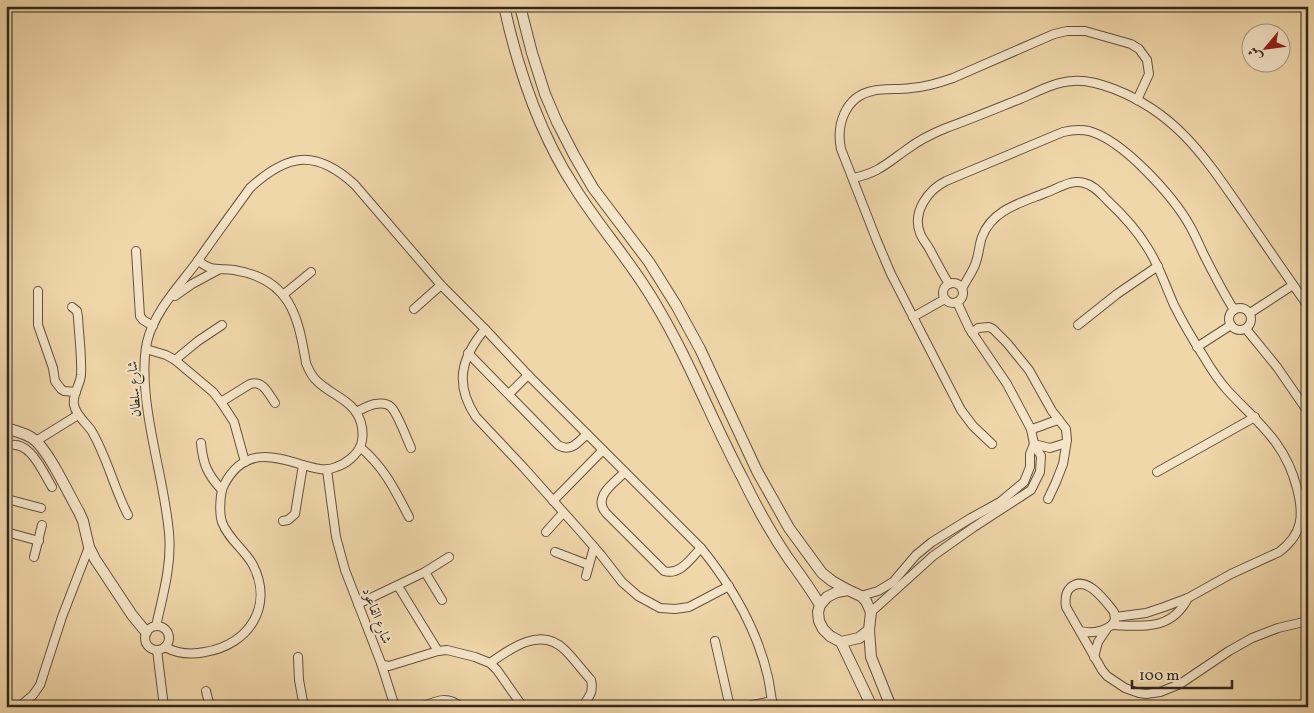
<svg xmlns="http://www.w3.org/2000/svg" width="1314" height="713" font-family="Vollkorn,Amiri,serif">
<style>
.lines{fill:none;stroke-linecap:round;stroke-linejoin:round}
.minor-casing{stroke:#625240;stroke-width:10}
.tertiary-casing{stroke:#625240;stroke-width:12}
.minor{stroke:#f5e5c8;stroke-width:8}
.tertiary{stroke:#f5e5c8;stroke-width:10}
.labels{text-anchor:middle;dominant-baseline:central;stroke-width:4;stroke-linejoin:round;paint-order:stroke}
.street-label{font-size:14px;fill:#33261d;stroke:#f5e5c8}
</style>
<rect width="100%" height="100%" fill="#f0d7aa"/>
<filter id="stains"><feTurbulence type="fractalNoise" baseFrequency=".004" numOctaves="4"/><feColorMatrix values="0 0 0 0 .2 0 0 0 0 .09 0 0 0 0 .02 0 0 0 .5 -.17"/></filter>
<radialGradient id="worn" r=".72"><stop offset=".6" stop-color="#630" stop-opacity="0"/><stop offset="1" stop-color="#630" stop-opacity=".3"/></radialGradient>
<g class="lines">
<defs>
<g id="minor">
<path d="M853 178C878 173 886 164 906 150 918 141 931 134 946 128 971 119 995 109 1020 99 1037 92 1054 82 1073 81 1088 80 1100 84 1114 89 1178 114 1206 159 1243 212 1265 244 1286 275 1308 306"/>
<polyline points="136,251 140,316 143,320 153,326"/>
<circle cx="953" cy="293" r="10"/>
<path d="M949 284C942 273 936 261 930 250 927 244 922 239 920 233 912 212 928 190 946 181L1063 132C1071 130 1080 129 1089 131 1123 140 1173 196 1190 226 1195 235 1199 244 1203 253 1213 273 1223 292 1234 310"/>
<path d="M962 289C966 280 973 272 976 262 979 254 979 245 982 237 992 210 1020 203 1045 193 1057 189 1071 179 1084 183 1094 185 1101 194 1108 201 1123 215 1136 229 1147 247 1159 265 1165 285 1174 305 1183 323 1193 340 1204 357 1211 369 1219 381 1228 391 1259 424 1285 442 1297 488 1304 515 1303 534 1279 552L1231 574 1188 598 1164 607 1146 613 1115 617"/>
<polyline points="38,291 38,325 53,368 55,381 61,389 64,391 76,392"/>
<polyline points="283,295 311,272"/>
<polyline points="175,296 192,284 218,270"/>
<path d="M72 307 77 311 78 317C79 336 82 357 81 375 80 386 72 394 74 405 76 415 85 422 91 430 107 456 114 489 128 515"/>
<circle cx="1240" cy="319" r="11"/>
<polyline points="414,309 441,285"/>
<polyline points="1250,313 1293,285"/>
<polyline points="913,317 945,299"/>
<polyline points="1078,325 1117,294 1158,266"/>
<path d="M485 329C461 358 454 384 476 417L524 468 582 533 601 555 622 582 638 596 660 608 675 609 689 607 729 586"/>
<polyline points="1246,329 1277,367 1308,412"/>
<polyline points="972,333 978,328 989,327 993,329 1007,343 1029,370 1052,411 1066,429 1067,440 1063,464 1056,482 1048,499"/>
<polyline points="1197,347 1231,325"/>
<polyline points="146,349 166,355 175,360 213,392 221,402 234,422 245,462"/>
<path d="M468 353 558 445C571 453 578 442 587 434"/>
<polyline points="175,360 198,341 222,325"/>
<polyline points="509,394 528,375"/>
<path d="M221 402 250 384C263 380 268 393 275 403"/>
<path d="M356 412C362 409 369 405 375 404 381 403 387 403 391 407 398 414 406 437 411 448"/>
<path d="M1031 429C1041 427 1049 422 1059 420"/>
<polyline points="36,441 78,415"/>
<path d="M201 443C203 464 207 474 222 490"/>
<path d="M992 444 973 426 961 410 891 274 877 241 841 149C836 125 845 97 872 91 884 88 898 90 911 88 925 87 939 83 953 78L1054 34 1067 31H1085L1131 44 1139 49 1147 60 1149 74 1137 100"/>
<polyline points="1034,444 1050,448 1066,443"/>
<path d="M6 446C30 438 42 471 52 487"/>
<path d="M360 447C384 467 395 490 409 517"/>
<polyline points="327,470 336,537 345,570 381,663 383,665 389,666 438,651 447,650 475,657 490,663 497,670 523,707"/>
<path d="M625 472C614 483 592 497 606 513L664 571C680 576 691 558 701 548"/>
<polyline points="1157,472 1255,417"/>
<polyline points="7,499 41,508"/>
<polyline points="553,501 603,450"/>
<polyline points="283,521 288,520 295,514 303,465"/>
<polyline points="6,532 39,541"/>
<polyline points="546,532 563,513"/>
<polyline points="555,552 589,565"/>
<polyline points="34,557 42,525"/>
<polyline points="425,572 442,600"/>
<polyline points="586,576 594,547"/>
<polyline points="398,586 438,651"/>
<polyline points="861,596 878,591 893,582 916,555 932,542 971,518 1000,502 1024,482 1030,467 1030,454 1034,444"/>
<polyline points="358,604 425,572 449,557"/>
<polyline points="871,612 933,556 974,527 1031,490 1040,472 1041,456 1034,444 1031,429 1007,384 969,328 957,302"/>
<path d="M1112 625C1144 626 1171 631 1188 598"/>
<circle cx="157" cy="638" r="12"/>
<path d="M156 626C163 595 172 564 169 533 165 488 151 444 146 398 144 379 143 361 147 342 154 312 179 286 197 262 214 237 232 213 250 188 288 153 316 149 355 185L441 285 485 329 528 375 701 548C731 585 757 629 768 677 770 686 771 697 773 707"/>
<path d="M1080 631C1092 634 1102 632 1112 625L1115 620 1114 612C1106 602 1086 573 1070 588 1065 593 1065 600 1066 607L1102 670 1107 676 1125 688 1139 693 1146 694 1160 692 1180 684 1229 651 1252 638 1278 628 1308 621"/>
<polyline points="715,641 730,707"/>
<path d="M165 647C178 654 191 655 205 652 249 645 274 606 253 565 245 550 228 539 222 522 219 513 220 492 224 485 243 448 271 455 303 465 314 468 325 472 336 467 346 464 357 455 361 445 363 438 363 430 361 423 355 401 333 396 318 382 312 377 309 371 306 363 298 315 290 279 234 270 219 268 210 272 198 260"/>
<polyline points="157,650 164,707"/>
<polyline points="298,657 299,680 304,707"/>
<polyline points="1094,657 1098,642 1106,630"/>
<polyline points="381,663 395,707"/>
<path d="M490 663C511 648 541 626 565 650 574 659 582 670 591 680 594 692 589 697 582 707"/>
<polyline points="206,691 210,707"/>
<polyline points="19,707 33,695 40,685 62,617 89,547"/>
<path d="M421 707C436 701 447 695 461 707"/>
<polyline points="744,707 772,701"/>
</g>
<g id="tertiary">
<path d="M504 6C518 70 539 133 575 188 600 228 632 263 655 303 689 359 712 421 743 479 756 506 771 533 788 558 799 573 810 588 820 605"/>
<polyline points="520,6 532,53 545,94 557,122 574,155 593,188 649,262 676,305 700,349 757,471 789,528 822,573 832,581 848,590"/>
<path d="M6 428C15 431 25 433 32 438 47 447 69 495 79 512L83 521 89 547 95 559 132 615 146 632"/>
<polyline points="869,630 859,638 841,642 830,636 823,629 819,621 818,612 820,605 827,597 837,592 848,590 861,596 866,601 871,612 869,630 871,657 891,707"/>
<polyline points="841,642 872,707"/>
</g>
</defs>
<use href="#minor" class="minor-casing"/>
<use href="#tertiary" class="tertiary-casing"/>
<use href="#minor" class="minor"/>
<use href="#tertiary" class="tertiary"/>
</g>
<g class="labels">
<g class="street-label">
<text transform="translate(135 389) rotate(-94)">شارع سلطان</text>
<text transform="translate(376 616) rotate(69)">شارع القاعود</text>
</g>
</g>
<rect width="1314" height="713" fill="none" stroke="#f0d7aa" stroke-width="25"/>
<rect x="8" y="8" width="1299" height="698" fill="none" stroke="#33261d" stroke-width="2.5"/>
<rect x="12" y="12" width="1289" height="688" fill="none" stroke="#33261d"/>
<g transform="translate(1266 48) rotate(241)"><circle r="24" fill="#f5e5c8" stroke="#a79984"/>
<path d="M0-4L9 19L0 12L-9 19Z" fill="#8f2418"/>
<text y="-8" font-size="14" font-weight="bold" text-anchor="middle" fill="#33261d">ش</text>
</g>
<path d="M1132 680v8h100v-8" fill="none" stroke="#33261d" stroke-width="2.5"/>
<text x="1139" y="680" font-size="15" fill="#33261d" stroke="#f5e5c8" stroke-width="4" paint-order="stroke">100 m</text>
<rect width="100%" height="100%" filter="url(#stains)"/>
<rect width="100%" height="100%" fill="url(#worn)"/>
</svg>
